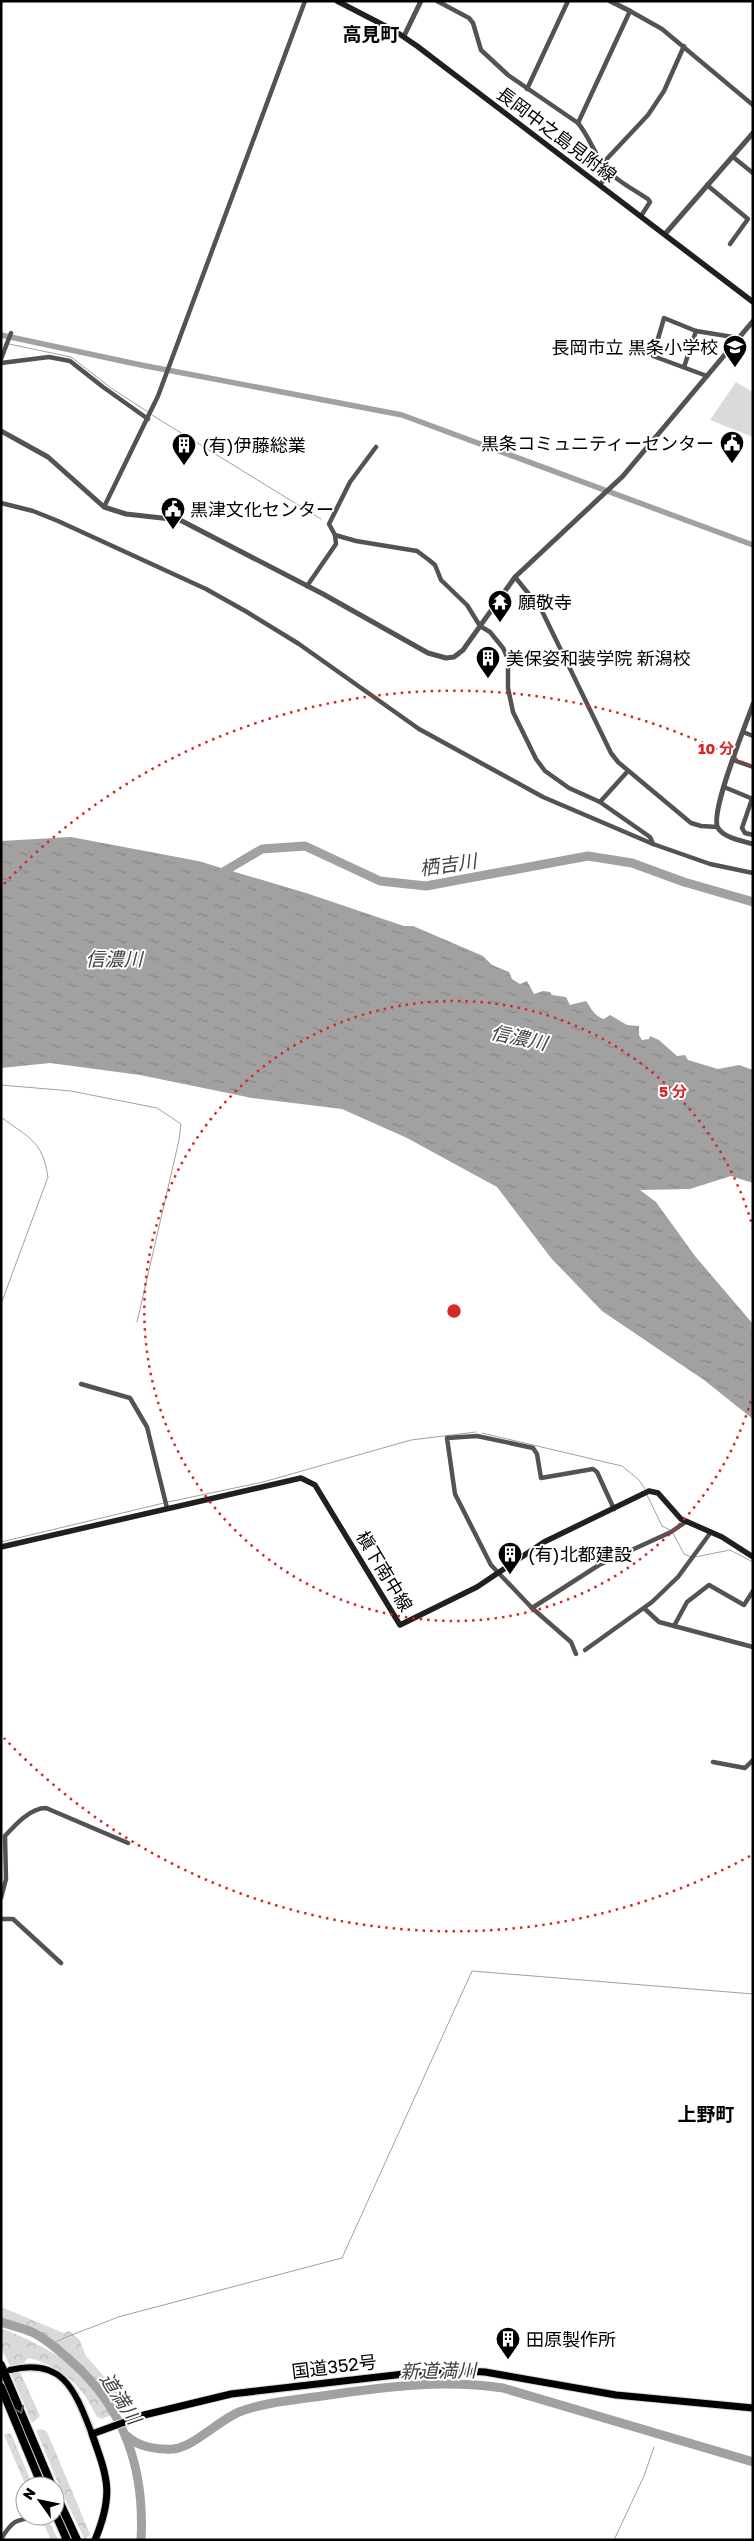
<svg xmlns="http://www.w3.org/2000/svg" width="754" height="2541" font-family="'Golos Text','Noto Sans JP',sans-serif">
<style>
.grass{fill:#dadada}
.forest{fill:url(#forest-crowns)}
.water{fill:url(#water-ripples)}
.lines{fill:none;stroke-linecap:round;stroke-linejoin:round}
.stream{stroke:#a1a1a1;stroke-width:1}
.canal{stroke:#a1a1a1;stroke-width:5.5}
.river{stroke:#a1a1a1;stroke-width:9}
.primary-casing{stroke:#dbdbdb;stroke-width:9}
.trunk-casing{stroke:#dbdbdb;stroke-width:9}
.motorway-casing{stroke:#dbdbdb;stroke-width:10}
.minor{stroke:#535353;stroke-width:4.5}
.tertiary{stroke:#535353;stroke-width:5}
.secondary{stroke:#202020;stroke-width:5.5}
.primary{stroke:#000;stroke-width:6}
.trunk{stroke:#000;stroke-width:7}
.motorway{stroke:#000;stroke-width:8}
.oneway{stroke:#595959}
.ring{fill:none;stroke:#d62828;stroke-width:2.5;stroke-dasharray:2.5 5}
.labels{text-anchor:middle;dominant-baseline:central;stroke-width:4;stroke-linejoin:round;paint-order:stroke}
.street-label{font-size:18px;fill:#000;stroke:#fff}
.poi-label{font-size:18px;fill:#000;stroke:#fff;text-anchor:start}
.neighbourhood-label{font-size:19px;font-weight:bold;fill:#000;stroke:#fff}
.water-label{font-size:19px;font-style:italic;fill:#424242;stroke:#fff}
.centre{fill:#d62828;stroke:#fff;stroke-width:2.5}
.ring-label{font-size:15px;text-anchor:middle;font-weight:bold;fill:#d62828;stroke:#fff;stroke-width:4;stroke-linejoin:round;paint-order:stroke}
</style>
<defs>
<pattern id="forest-crowns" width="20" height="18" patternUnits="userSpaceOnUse" patternTransform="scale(1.25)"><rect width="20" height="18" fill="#dadada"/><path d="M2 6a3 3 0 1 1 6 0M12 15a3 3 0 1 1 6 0" fill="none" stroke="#b9b9b9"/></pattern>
<pattern id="water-ripples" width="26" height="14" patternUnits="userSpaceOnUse" patternTransform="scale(1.25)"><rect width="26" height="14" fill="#a1a1a1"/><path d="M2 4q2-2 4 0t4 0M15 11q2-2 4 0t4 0" fill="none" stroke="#898989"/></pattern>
</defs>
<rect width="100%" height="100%" fill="#fff"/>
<polygon class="grass" points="736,382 753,392 753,437 710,420"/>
<g class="forest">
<path d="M1 2307 64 2333 69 2331 79 2339 86 2356 120 2395 126 2409 115 2413C92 2371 50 2330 1 2319Z"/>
<path d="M1 2328C50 2348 86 2366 111 2415L102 2419 97 2417C81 2384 62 2366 28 2358L24 2363 10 2366 1 2348Z"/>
<polygon points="20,2372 40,2416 32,2423 11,2374"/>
<polygon points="42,2429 47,2432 90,2534 85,2540 60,2488 36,2430"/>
<polygon points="11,2433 33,2486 26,2486 4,2435"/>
<polygon points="40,2516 47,2516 58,2540 51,2540"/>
</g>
<path class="water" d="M71 837 198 861 306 893 404 926H413L483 956 492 965 509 972 512 979 520 984 527 981 534 994 543 991 550 992 552 995 566 997 570 1005 586 1001C592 1009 594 1016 604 1019L610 1015 627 1025 639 1026V1035L642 1040 649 1039 650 1036 659 1040 677 1056 685 1055 688 1060 718 1069 739 1065 753 1070V1183L731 1176 690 1189 640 1190 656 1202 695 1256 753 1324V1419L704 1380 602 1311 551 1258 497 1187 407 1138 342 1109 252 1098 140 1075 50 1063 1 1068V841Z"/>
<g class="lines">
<g class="stream">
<polyline points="9,344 71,357 111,388 148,412"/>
<polyline points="152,415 321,519"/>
<polyline points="1,1085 71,1091 157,1108 181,1124 179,1140 137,1322"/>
<path d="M1 1117C28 1138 42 1139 48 1177L1 1304"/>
<polyline points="482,1433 622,1466 639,1480 645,1489"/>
<polyline points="647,1495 662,1526 670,1530"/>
<polyline points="168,1502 263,1482 411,1440 476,1432"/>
<polyline points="673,1533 684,1554 691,1557"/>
<polyline points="1,1542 164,1503"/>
<polyline points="695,1557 730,1550 753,1562"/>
<path d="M50 2345C72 2333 95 2327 118 2317L342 2258 472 1971 753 1994"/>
<polyline points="656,2438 658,2433"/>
<polyline points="614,2540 644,2476 654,2447"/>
</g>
<polyline class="canal" points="1,335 141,365 402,415 753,545"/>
<g class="river">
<polyline points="218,875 262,849 305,846 380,881 426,886 588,856 632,863 684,882 753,902"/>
<path d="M1 2322C12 2326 24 2328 34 2333 47 2340 60 2351 71 2361 125 2409 145 2469 141 2540"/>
<path d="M127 2436C138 2447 158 2450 173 2449 194 2447 219 2420 239 2412 265 2402 294 2400 322 2396 383 2387 441 2379 503 2388L753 2462"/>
</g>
<defs>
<path id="primary" d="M10 2370C64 2357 75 2391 92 2434"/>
<path id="trunk" d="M95 2540C114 2494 108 2479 92 2434L144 2415 231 2394 439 2370 485 2372 616 2395 753 2408"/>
<g id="motorway">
<polyline points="1,2365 52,2486"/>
<polyline points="1,2387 42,2486"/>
<polyline points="55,2492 77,2540"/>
<polyline points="55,2513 67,2540"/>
</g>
</defs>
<use href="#primary" class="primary-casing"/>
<use href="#trunk" class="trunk-casing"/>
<use href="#motorway" class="motorway-casing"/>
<g class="minor">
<path d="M437 1 469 18 473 23 481 50 508 75 578 123C588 135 593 150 602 163 611 178 633 189 648 199L650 202 641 216"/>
<polyline points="527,89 568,1"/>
<polyline points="578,123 630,11 662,29 753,105"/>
<polyline points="733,157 753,173"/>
<polyline points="602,164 648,115 664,91 684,46"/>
<polyline points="600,185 609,172"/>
<polyline points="707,185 748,219 730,244"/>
<polyline points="1,359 11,333"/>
<polyline points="1,363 49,357 70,361 103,387 148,419"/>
<polyline points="684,367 696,331"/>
<polyline points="707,376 653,356 664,318 696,331 733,337 737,340"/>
<polyline points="1,503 33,511 58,521 206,589 247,612 299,644 419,729 543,797 653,844 710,864 753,873"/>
<polyline points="104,507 158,396 305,1"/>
<polyline points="335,535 356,541 417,551 429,560 435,565 441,580 467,605 480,626 490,632 503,648 508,659 508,688 513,712 536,759 545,771 569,788 600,802 650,837 653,844"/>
<polyline points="515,577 541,609 611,753 618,762 691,823 701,826 717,827"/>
<polyline points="307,586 336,544 335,535 329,524 350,482 376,447"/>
<polyline points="743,732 753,736"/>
<polyline points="733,760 753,767"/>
<polyline points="724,787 753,799"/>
<polyline points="752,799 742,828 745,833 753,835"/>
<polyline points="600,802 627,772"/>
<polyline points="81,1384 130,1398 147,1427 167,1508"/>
<polyline points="532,1608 599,1565 671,1532 687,1521"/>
<polyline points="645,1609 659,1622 753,1647"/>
<polyline points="674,1626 687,1602 709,1585 744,1605 753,1591"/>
<polyline points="585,1650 652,1602 678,1577 711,1532"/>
<polyline points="576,1654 571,1642 532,1608 491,1565 455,1494 447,1438 477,1436 533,1448 537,1454 541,1478 593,1469 597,1472 614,1509"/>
<polyline points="713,1762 745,1768 753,1760"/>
<path d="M1 1898 6 1879 5 1836C15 1825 30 1808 46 1808L128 1843"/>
<polyline points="1,1919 13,1919 61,1963"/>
<path d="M1 2539C13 2520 15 2520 37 2517"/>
</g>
<g class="tertiary">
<polyline points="610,1 630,11"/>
<polyline points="404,36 421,1"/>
<polyline points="665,234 753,133"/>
<polyline points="1,431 48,457 104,507 126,514 180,520 323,594 428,653 446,658 454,657 463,650 515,577 623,476 753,321"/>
<path d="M753 704C746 724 709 814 718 828 724 838 743 841 753 844"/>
</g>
<g class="secondary">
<polyline points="337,1 395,31 417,46 753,302"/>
<polyline points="1,1547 301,1478 315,1485 400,1625 477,1587 544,1542 649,1491 658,1493 681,1519 722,1537 753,1557"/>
</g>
<use href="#primary" class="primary"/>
<use href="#trunk" class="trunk"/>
<use href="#motorway" class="motorway"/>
</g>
<defs><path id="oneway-chevron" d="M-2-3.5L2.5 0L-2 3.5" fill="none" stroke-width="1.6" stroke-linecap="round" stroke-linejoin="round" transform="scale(1.25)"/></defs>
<use class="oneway" href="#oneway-chevron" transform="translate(20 2410) rotate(67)"/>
<g class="ring">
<path d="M753 1394A310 310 0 1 1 753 1228"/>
<path d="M750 1856A620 620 0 0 1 4 1738M4 884A620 620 0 0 1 750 766"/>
</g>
<defs>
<symbol id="school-pin" viewBox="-11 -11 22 30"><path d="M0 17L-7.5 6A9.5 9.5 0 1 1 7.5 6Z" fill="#000" stroke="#fff"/><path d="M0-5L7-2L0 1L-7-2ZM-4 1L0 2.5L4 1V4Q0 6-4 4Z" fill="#fff"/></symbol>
<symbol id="civic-pin" viewBox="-11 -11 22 30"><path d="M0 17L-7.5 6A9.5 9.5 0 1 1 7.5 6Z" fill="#000" stroke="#fff"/><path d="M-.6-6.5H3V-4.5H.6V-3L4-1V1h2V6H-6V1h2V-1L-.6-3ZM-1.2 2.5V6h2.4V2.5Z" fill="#fff"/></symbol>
<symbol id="building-pin" viewBox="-11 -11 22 30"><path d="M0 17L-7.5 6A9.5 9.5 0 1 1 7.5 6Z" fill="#000" stroke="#fff"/><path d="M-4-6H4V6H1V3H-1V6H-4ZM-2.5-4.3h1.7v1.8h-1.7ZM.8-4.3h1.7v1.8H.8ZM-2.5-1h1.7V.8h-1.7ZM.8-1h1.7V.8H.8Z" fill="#fff"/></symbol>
<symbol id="temple-pin" viewBox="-11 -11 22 30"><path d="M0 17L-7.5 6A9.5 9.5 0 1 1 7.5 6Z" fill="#000" stroke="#fff"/><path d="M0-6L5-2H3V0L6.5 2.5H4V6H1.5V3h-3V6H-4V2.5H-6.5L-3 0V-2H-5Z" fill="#fff"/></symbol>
</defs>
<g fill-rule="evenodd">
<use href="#school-pin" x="721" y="333" width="28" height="38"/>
<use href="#civic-pin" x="718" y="429" width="28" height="38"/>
<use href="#building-pin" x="170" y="431" width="28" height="38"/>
<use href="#civic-pin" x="159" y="495" width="28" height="38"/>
<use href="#temple-pin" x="486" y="588" width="28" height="38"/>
<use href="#building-pin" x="474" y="644" width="28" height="38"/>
<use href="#building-pin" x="496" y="1540" width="28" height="38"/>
<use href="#building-pin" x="494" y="2325" width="28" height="38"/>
</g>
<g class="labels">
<g class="street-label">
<text transform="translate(557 134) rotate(37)">長岡中之島見附線</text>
<text transform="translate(385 1571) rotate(59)">槇下南中線</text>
<text transform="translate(334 2366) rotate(-7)">国道352号</text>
</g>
<g class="poi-label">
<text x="718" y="347" text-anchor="end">長岡市立 黒条小学校</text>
<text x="714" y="443" text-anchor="end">黒条コミュニティーセンター</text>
<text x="202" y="445">(有)伊藤総業</text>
<text x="190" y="509">黒津文化センター</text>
<text x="518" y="602">願敬寺</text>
<text x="506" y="658">美保姿和装学院 新潟校</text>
<text x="528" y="1554">(有)北都建設</text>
<text x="526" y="2339">田原製作所</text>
</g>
<g class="neighbourhood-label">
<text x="371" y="33">高見町</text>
<text x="706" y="2113">上野町</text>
</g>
<g class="water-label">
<text transform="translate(448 864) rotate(-8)">栖吉川</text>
<text x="114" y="958">信濃川</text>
<text transform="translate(519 1037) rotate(12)">信濃川</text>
<text transform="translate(438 2370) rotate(-1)">新道満川</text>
<text transform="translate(121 2398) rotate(57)">道満川</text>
</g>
</g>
<circle cx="454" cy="1311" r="8" class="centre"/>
<g class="ring-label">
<text x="716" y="754">10 分</text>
<text x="673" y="1097">5 分</text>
</g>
<rect width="754" height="2541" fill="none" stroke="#000000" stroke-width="5"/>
<g transform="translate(40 2501) rotate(303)"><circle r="24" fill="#ffffff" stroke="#999999"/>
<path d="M0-4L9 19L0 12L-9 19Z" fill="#000000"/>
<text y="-8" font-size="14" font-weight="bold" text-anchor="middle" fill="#000000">N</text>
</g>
</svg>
